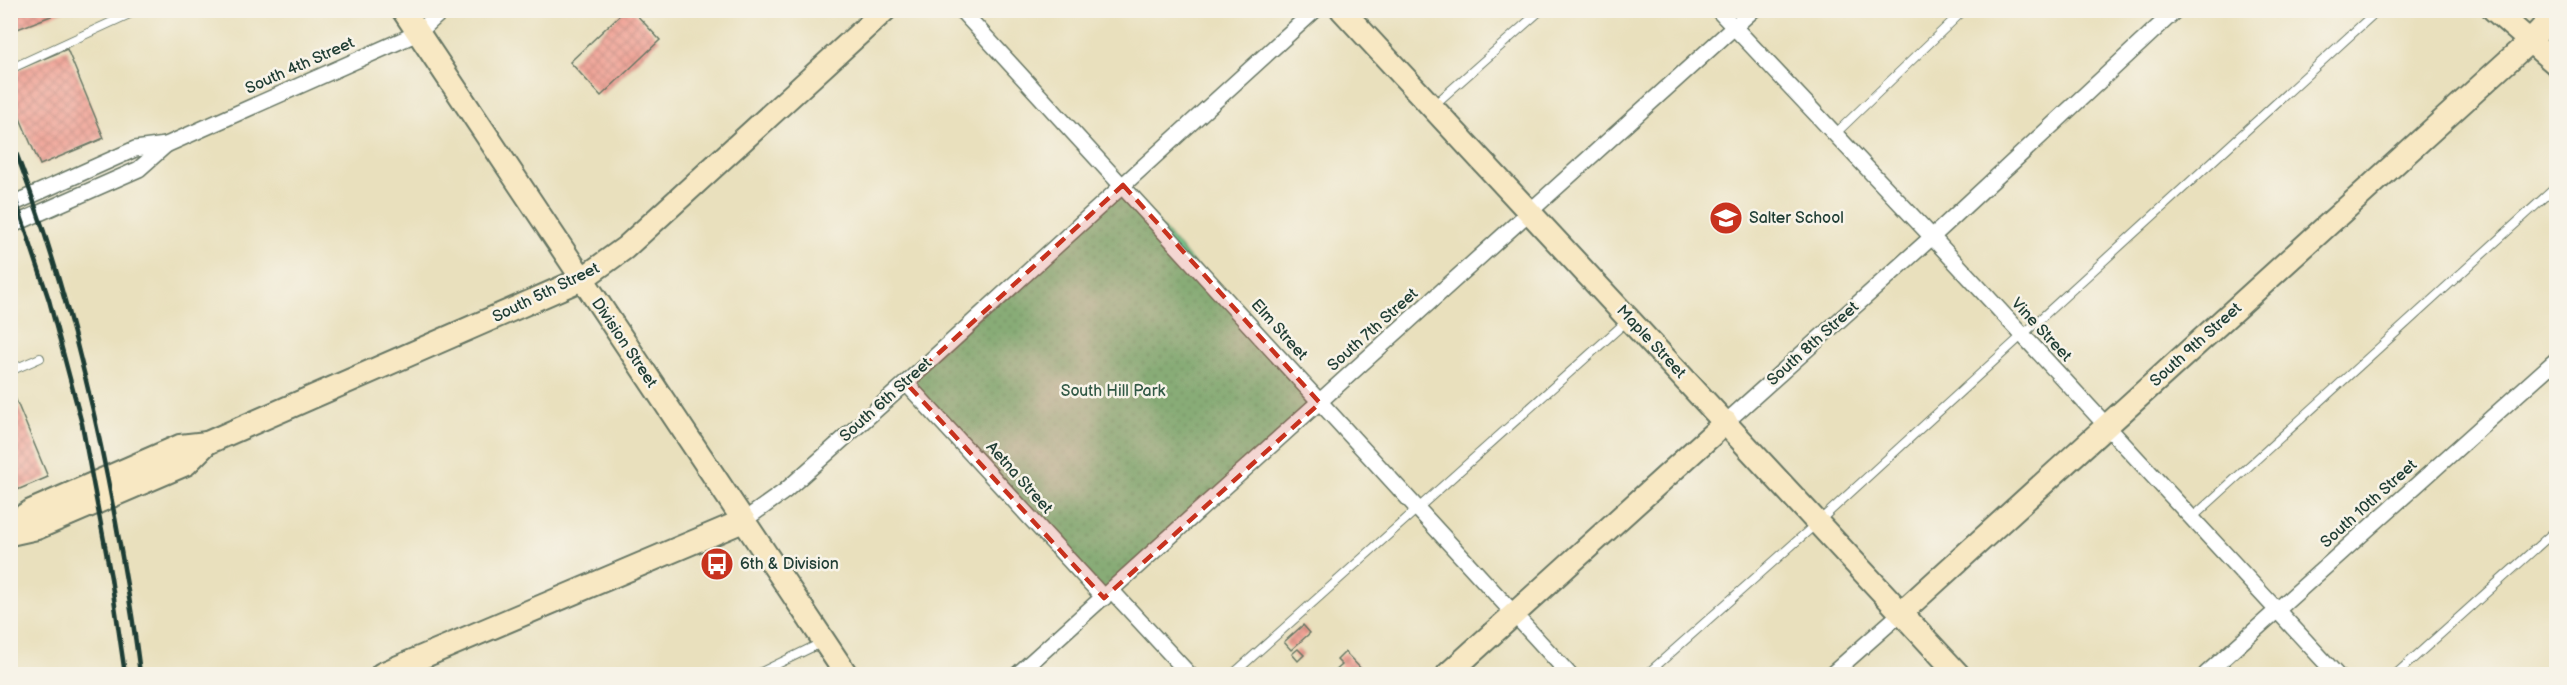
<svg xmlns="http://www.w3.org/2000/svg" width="2567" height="685" font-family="'Balsamiq Sans',sans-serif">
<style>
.park{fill:url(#park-dots);stroke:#4c8461;stroke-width:1.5}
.building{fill:url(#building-cross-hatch)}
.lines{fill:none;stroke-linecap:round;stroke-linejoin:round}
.lane-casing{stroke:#667664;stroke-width:10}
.street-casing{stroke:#667664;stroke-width:18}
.secondary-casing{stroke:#667664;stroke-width:26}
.lane{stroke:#fff;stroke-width:8}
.street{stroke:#fff;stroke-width:15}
.secondary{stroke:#f8e8c3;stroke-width:22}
.rail{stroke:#1f3d34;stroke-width:4.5}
.marked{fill:#c8321e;fill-opacity:0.2;stroke:#c8321e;stroke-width:4.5;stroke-dasharray:12 8;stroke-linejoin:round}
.labels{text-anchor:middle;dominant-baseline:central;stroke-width:5;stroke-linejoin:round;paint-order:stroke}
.street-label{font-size:16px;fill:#1f3d34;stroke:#f7f3e8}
.poi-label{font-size:16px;fill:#1f3d34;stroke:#f7f3e8;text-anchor:start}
.park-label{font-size:16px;fill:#315946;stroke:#f7f3e8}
</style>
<defs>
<pattern id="park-dots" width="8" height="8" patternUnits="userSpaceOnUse" patternTransform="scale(1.5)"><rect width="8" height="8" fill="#78cb8e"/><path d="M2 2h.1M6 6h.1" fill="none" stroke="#62a675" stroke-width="1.8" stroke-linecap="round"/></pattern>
<pattern id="building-cross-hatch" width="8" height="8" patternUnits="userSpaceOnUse" patternTransform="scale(1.5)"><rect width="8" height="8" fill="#ef978a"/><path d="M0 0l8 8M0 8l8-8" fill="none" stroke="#c17c72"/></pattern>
</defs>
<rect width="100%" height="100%" fill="#f7f3e8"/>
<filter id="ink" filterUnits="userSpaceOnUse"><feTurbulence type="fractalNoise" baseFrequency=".0167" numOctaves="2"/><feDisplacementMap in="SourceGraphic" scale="12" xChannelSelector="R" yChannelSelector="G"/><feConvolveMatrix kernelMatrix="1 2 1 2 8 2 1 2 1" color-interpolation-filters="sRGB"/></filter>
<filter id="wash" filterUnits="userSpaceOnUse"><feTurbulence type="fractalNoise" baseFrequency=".008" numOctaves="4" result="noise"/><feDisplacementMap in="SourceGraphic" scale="24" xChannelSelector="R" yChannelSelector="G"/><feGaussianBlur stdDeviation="1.35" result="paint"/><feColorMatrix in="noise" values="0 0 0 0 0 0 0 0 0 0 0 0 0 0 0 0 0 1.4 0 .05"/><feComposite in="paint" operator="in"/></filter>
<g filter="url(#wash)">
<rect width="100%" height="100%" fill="#e9e0bd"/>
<polygon class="park" points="1123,185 1320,403 1104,598 906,383"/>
<g id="blocks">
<g class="building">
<polygon points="10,10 64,10 64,11 10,32"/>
<polygon points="625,10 632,10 660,40 601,96 570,62"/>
<polygon points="67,49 104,138 40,165 10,95 10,73"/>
<polygon points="10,289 17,305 10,308"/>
<polygon points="11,388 48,477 10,493"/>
<polygon points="1303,625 1310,633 1291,650 1284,642"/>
<polygon points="1298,649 1304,655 1298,661 1292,654"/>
<polygon points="1345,652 1366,674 1332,674 1342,665 1337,660"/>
</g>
</g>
</g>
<g filter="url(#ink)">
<use href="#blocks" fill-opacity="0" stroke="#667664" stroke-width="1.5"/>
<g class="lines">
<defs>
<g id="lane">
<polyline points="10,69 138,10"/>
<polyline points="1433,106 1541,10"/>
<polyline points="1834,135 1964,10"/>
<polyline points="10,371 40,358"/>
<polyline points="2192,518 2556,187"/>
<polyline points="757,674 823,642"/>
<polyline points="1233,674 1627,321"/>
<polyline points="1647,674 1817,523 2378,10"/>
<polyline points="2396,674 2556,530"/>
</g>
<g id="street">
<polyline points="961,10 1569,674"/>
<polyline points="1718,10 1932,237 2336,674"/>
<polyline points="10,205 135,149 166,145 418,33 443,10"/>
<polyline points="10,226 139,169 166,145"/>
<polyline points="906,383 1104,598"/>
<polyline points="1726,422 1932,237 2176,10"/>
<polyline points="743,521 785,491 906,383 1315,10"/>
<polyline points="1112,591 1189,674"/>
<polyline points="1018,674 1753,10"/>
<polyline points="1832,674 1901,613"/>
<polyline points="2206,674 2556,360"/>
</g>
<g id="secondary">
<polyline points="403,10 846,674"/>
<polyline points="1342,10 1958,674"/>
<polyline points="2494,10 2556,64"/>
<polyline points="10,525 31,511 180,446 207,443 582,279 625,248 885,10"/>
<polyline points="10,534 37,528 186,464 207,443"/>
<polyline points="1901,613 2530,41 2556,13"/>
<polyline points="382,674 743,521"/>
<polyline points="1448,674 1726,422"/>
</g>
</defs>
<use href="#lane" class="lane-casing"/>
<use href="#street" class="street-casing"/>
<use href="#secondary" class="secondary-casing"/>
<use href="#lane" class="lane"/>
<use href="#street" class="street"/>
<use href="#secondary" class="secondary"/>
<g class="rail">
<path d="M10 137C61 267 95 402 119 540 127 584 135 630 140 674"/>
<polyline points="10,183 49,300 82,424 111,578 125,674"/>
</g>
</g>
</g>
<path class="marked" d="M1123 185 1320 403 1104 598 906 383Z"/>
<defs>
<symbol id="school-disc" viewBox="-11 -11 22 22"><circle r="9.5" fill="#c8321e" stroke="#f7f3e8"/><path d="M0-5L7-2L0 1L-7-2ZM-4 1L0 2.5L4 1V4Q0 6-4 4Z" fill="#fff"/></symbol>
<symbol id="bus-disc" viewBox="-11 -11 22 22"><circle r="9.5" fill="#c8321e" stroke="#f7f3e8"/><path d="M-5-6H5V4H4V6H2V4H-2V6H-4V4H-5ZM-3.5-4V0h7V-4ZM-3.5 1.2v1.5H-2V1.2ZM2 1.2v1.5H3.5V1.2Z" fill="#fff"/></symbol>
</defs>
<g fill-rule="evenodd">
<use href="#school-disc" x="1707" y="199" width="38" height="38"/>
<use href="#bus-disc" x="698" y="545" width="38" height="38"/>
</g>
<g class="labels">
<g class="street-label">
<text transform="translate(300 66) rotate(-24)">South 4th Street</text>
<text transform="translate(546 293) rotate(-26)">South 5th Street</text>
<text transform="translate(1279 330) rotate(48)">Elm Street</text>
<text transform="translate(1373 330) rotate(-42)">South 7th Street</text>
<text transform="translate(2041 330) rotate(47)">Vine Street</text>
<text transform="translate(1651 342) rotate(47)">Maple Street</text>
<text transform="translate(624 343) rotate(56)">Division Street</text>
<text transform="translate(1813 344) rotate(-42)">South 8th Street</text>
<text transform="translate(2196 345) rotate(-42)">South 9th Street</text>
<text transform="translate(886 400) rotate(-42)">South 6th Street</text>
<text transform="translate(1019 478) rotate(48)">Aetna Street</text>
<text transform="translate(2369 504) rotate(-42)">South 10th Street</text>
</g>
<g class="poi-label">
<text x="1749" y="218">Salter School</text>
<text x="740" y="564">6th &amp; Division</text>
</g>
<g class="park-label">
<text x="1113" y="391">South Hill Park</text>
</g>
</g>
<rect width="2567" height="685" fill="none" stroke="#f7f3e8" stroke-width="36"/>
</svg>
